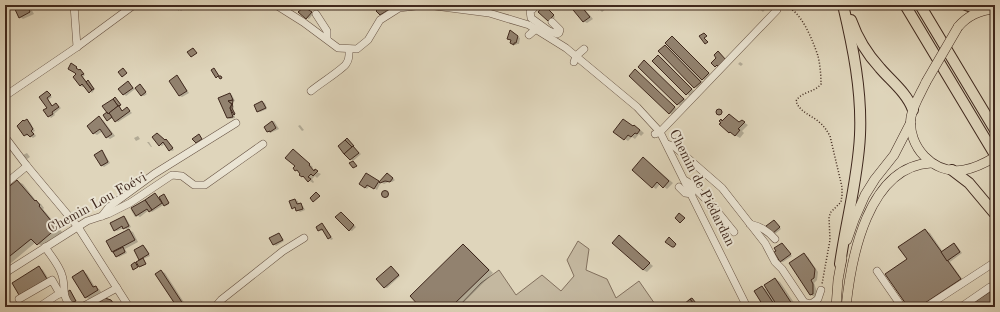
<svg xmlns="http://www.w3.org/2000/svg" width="1000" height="312" font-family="'Old Standard TT',serif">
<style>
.green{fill:#c4b8a0;stroke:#82705e}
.shadow{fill:#0003}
.building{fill:#92826f;stroke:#3f281d}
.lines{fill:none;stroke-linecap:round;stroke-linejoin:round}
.minor-casing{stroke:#675344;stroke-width:8}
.major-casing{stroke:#3f281d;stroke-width:10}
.highway-casing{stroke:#3f281d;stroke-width:12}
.path{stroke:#3f281d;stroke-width:1.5;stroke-dasharray:1 2;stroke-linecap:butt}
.minor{stroke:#eae4d3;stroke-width:7}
.major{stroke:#dfd5bb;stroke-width:9}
.highway{stroke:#dfd5bb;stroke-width:10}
.major-bridge-casing{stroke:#3f281d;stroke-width:10;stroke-linecap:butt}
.major-bridge{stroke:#dfd5bb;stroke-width:9}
.labels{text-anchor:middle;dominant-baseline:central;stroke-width:4;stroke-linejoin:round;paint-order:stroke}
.street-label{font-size:14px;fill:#3f281d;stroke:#eae4d3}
</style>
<rect width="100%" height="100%" fill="#dfd5bb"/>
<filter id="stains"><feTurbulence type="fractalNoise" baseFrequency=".005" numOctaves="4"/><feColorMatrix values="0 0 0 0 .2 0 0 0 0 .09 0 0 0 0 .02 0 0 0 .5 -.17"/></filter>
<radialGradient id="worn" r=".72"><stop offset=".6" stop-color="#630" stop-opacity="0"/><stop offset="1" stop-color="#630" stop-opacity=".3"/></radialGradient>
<polygon class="green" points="578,241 589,249 586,270 607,279 616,298 639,281 657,307 458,307 481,283 499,270 516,295 542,275 561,291 574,276 567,260"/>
<g class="shadow">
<polygon points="14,5 29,5 34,14 23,19 20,17"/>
<polygon points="175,5 187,5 188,6 181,11"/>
<polygon points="384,5 388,5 392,10 383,16 380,15"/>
<polygon points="484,5 490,5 491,6 491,8"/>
<polygon points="570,5 581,5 593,19 587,23 583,21"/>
<polygon points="595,5 605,5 607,8 602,12"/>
<polygon points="755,5 769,5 763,12"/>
<polygon points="546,7 555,17 551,21 539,11"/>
<polygon points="305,8 313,14 309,19 307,18"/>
<polygon points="510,32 520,38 519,44 517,44 516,45 511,43 512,40"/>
<polygon points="673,37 712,76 706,82 703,79"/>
<polygon points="665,46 669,48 705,84 699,89 695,87"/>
<polygon points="658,56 662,58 695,92 690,96 687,94"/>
<polygon points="644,61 687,101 682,107 678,104 639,67"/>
<polygon points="740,62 743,64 741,66 738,64"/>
<polygon points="80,71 85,75 83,77 87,82 89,82 95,89 92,93 85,86 83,87 80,86 74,77"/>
<polygon points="635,71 678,110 673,115 669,113"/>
<polygon points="177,76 179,78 189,93 182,97 180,96 170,81"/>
<polygon points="128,83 135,89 126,96 124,94"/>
<polygon points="140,86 147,94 144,96 141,95"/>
<polygon points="47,92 52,97 48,100 53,106 56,104 61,108 54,114 55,115 51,118 45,111 49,108 41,97"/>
<polygon points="230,94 232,95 235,101 230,103 234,106 233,110 235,118 230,119 227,118"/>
<polygon points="116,98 121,105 119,106 123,111 127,108 132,113 118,122 113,118 108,120 112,116"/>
<polygon points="262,102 265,103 267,109 260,112 258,111"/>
<polygon points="719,109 723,112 720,115 717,111"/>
<polygon points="99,118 103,120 115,136 110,139 107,137 103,131 97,135 93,133"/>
<polygon points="27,121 30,122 35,131 33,132 36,136 33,138 29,135 27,136 25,135 25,122"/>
<polygon points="274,121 279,129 270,133 265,127"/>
<polygon points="742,121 748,125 742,131 744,133 740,138 729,132 723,122 739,123"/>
<polygon points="300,125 304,130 302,131 298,126"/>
<polygon points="633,127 638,128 644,133 641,136 639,134 635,139 632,137 628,141 625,139"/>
<polygon points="138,136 140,139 136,141 134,138"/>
<polygon points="154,137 168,142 174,150 172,151 170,150 165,143 162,146 160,145"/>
<polygon points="348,140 354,146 353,147 361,154 353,161 351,159"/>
<polygon points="147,142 149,142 152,147 151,147"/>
<polygon points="102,152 104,153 110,163 104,167 101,165"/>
<polygon points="27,153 30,157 27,159 23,155"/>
<polygon points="297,153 313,167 312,168 315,171 321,174 317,178 315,176 312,179 314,182 313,183 302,176 300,172 296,170"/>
<polygon points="644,158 673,183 667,189 660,184 656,189 653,187"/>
<polygon points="5,165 6,165 10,168 6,171 8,175 5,177"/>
<polygon points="366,175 378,182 390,176 395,180 392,182 388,182 384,184 381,182 377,190 370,185 367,189 360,184"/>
<polygon points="17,181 23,184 37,202 41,204 44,208 43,209 62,232 43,247 36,242 5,268 5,191"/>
<circle cx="386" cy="195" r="2.5"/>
<polygon points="155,194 159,198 165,196 169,204 166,206 165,204 152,212 149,210 140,217 135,214 137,217 135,217 131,210"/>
<polygon points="295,200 298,201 299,205 303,206 305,210 300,212 297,209 293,208"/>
<polygon points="343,215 356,227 352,231 349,230"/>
<polygon points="124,217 126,218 131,227 127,229 133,232 138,242 125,249 127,253 119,257 113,252 128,230 124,228 117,231 114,230"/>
<polygon points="774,221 781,229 775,234 772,233"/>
<polygon points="322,224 324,226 333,239 331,240 329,238 324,230 321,231 319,230"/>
<polygon points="925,230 930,233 943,252 954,244 957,246 962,253 950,262 965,283 928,307 909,307 908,260"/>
<polygon points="279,234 284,241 276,246 274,244"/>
<polygon points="619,237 653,266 647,272 643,270"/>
<polygon points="782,244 792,256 783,262 780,261"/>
<polygon points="463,245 468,248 493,273 459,307 422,307"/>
<polygon points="143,246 146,248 150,256 143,259 146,264 141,267 142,260 139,259"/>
<polygon points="805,255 808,257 818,272 817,280 814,283 817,292 815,297 811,295"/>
<polygon points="39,267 43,270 50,281 24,297"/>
<polygon points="391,267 400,276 387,288 384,287"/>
<polygon points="83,271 87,274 95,287 99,289 101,292 89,299 85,297"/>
<polygon points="161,271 165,273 187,307 178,307"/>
<polygon points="775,279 780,282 797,307 765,307 762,287 769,291"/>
<polygon points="110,301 116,304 118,307 89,307 96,303 99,304"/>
</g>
<g class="building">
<polygon points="13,5 27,5 30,12 19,18"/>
<polygon points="174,5 185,5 178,10"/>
<polygon points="382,5 387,5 390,9 380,15 376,11"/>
<polygon points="544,5 554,15 548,21 538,12"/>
<polygon points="569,5 580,5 590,17 583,22"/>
<polygon points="593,5 604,5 598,10"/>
<polygon points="753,5 764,5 758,10"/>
<polygon points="304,7 312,12 306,19 298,12"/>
<polygon points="510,30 518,36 516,43 514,43 514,45 510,43 511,40 507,39"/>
<polygon points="704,33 707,36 704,38 708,42 705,44 699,36"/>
<polygon points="672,36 709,73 702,80 665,43"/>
<polygon points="665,45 701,82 694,88 658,51"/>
<polygon points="193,48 197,53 191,57 187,52"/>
<polygon points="718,51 726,60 719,68 717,65 715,67 711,63 716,58 714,55"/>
<polygon points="658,55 692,89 686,95 652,61"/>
<polygon points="644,60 684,99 677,105 638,67"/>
<polygon points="71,63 77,67 76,68 79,70 80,69 84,74 81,75 92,90 89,93 82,84 80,86 73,77 76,74 75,73 68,69"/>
<polygon points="123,68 127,73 122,77 118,72"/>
<polygon points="214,68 219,76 221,76 222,78 220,79 218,76 216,78 211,70"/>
<polygon points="635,69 675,107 669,114 629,76"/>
<polygon points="177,75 187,91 179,96 169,81"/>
<polygon points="88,80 94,89 92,90 86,82"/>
<polygon points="128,81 133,88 123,95 118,89"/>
<polygon points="140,84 146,92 141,96 135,88"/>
<polygon points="47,91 51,95 47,98 52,106 56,103 59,107 52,112 53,114 48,117 43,110 47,108 39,97"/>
<polygon points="230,93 233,100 228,101 232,104 230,108 233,117 227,118 218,98"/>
<polygon points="115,97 121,105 118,106 113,99"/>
<polygon points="113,99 118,106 108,114 102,106"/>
<polygon points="233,100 232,108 235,114 234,115 230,108 232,104 228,101"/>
<polygon points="262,101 266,108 257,112 254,105"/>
<polygon points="118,106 119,106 122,111 127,107 130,111 115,122 109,113"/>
<circle cx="719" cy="112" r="3"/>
<polygon points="107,112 108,114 109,113 112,117 107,121 103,115"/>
<polygon points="729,114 739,122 742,120 745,122 738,129 740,130 735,136 730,132 729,133 719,124 721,123 719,121 721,119 722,121"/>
<polygon points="99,116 112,134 106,138 100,129 93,134 87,126"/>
<polygon points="27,119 33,129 31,131 34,134 30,137 27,134 24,136 17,126 23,120 24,121"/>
<polygon points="623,119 633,126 634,125 640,130 637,134 635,133 631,137 628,135 624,140 613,132"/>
<polygon points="272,121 276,128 270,132 270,131 267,132 264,127"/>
<polygon points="157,133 165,140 166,139 173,148 169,151 163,142 159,146 152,137"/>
<polygon points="199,134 202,139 196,143 192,139"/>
<polygon points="347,138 354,146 352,147 345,140"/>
<polygon points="345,140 352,147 344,154 338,146"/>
<polygon points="353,146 359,153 350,160 344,154"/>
<polygon points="293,149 310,164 309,165 314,171 315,169 318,171 313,176 311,174 308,177 311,179 308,182 303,176 302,177 299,175 300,174 297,170 295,171 293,168 295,166 285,158"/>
<polygon points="102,150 108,162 101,166 94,155"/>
<polygon points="643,157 669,181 663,188 657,182 652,188 632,170"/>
<polygon points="353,161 357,166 353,168 349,163"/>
<polygon points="366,173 379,181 374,189 367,185 365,188 359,184"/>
<polygon points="387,173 393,178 390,182 385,181 380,183 379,182"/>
<polygon points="17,180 35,201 36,200 40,205 39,206 57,228 37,245 31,239 5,260 5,190"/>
<circle cx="385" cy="194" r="3.5"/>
<polygon points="316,192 320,196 313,202 310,198"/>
<polygon points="155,193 162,203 152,210 145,200"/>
<polygon points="164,194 169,203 164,206 159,197"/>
<polygon points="295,199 297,204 301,203 303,209 296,211 295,207 292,209 289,201"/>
<polygon points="145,200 152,210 149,212 147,209 136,216 131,208"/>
<polygon points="341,212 354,225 349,231 335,217"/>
<polygon points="679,213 685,218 680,223 675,218"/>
<polygon points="124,216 129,226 123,229 122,226 114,231 110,223"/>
<polygon points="774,220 780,227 772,234 766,226"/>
<polygon points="322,223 331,237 328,239 322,229 318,231 316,227"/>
<polygon points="129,229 135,240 112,252 106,241"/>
<polygon points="925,229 961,279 919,307 908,307 885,274 907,259 898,247"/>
<polygon points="279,233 283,240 273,245 269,238"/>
<polygon points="619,235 650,263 643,270 612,243"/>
<polygon points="669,237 676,244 674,247 672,247 665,242"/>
<polygon points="782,243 791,254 780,262 774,252 776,251 774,248"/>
<polygon points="954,243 960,252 947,261 941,252"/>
<polygon points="463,244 489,270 451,307 420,307 410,296"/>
<polygon points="143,245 149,254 139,260 134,250"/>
<polygon points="123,247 125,252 116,257 113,252"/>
<polygon points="804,253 815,269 814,278 811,280 813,284 813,294 810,295 789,263"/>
<polygon points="143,258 146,264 139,267 136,262"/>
<polygon points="135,262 138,267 133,270 131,265"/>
<polygon points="39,266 47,279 19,295 12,283"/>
<polygon points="391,266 399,275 384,288 376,279"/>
<polygon points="83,270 93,287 96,286 98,290 85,298 72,277"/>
<polygon points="161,270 185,307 177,307 155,274"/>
<polygon points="775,278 794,307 778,307 764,285"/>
<polygon points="762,286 776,307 764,307 754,291"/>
<polygon points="70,290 76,301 73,302 71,302 67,292"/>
<polygon points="991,291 995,297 995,307 967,307"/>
<polygon points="105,298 111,300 116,307 87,307 96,301 97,304"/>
<polygon points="692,298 699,307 696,307 690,299"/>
<polygon points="690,299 696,307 678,306 682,303 683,305"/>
</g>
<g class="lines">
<defs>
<g id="minor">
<polyline points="74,5 77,47"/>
<polyline points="276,5 303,22 338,48 357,49 368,40 380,20 399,8 424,5"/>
<polyline points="427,5 489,13 529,25 566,48 637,107 660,132 747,307"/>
<polyline points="533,9 530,11 531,18 549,31"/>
<polyline points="316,14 327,31 327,39"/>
<polyline points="529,35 536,29"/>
<polyline points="546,35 549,31 557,34 559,33 560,30 552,22"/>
<polyline points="574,62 576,56 584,49"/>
<path d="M311 91C319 84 342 70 346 64 350 59 349 54 349 49"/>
<polyline points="5,96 77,47 134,5"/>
<polyline points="655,134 660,132 777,10 775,5"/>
<polyline points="5,137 27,166 78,227 129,307"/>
<polyline points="667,144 675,147 722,188 765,243 775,262 782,269 804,302 811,304 818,299 821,290"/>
<polyline points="686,181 691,184 717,211 734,232"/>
<polyline points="5,184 27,166"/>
<polyline points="679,187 685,193 692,194"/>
<polyline points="102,216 109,207 154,174 236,123"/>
<path d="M750 224C761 227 767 230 775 239"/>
<path d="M45 247C51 256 59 265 62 275 66 287 61 295 70 305L82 307 117 288"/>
<polyline points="877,271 902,307"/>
<polyline points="5,273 87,221 108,214 130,203 172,175 182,176 194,185 205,185 263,144"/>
<polyline points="5,279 6,280"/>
<polyline points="19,299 52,280 60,294"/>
<polyline points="39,307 63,291"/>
<polyline points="215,307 221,300 283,251 304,238"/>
<polyline points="926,307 995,262"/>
<polyline points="961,307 990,287"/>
</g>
<g id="major">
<path d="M958 27C968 15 980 10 995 9"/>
<path d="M926 82C921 93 913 105 911 117 907 146 933 175 964 170 975 168 985 163 995 157"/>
<polyline points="847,240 854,220 865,195 875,179 894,155 911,122"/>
<polyline points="836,307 838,280 842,258"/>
<path d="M846 307C851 258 868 166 931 163"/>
</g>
<g id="highway">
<polyline points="905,5 995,155"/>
<polyline points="920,5 995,130"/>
<polyline points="966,5 981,10"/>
<path d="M851 20C857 37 868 55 880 68 891 81 907 93 913 110"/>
<polyline points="952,170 969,183 995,214"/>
<path d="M840 264C846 221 858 179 860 135 862 91 853 47 843 5"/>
</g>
</defs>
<use href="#minor" class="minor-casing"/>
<use href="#major" class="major-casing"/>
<use href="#highway" class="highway-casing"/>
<path class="path" d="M784 7C800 7 813 41 818 56 820 64 821 75 821 84 814 93 802 91 796 101 800 113 812 115 820 123 825 127 827 131 830 136L842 187V195L841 202 831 212 829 217 830 240 822 284"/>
<use href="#minor" class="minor"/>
<use href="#major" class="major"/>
<use href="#highway" class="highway"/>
<defs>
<polyline id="major-bridge" points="926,82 958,27"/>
</defs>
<use href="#major-bridge" class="major-bridge-casing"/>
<use href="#major-bridge" class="major-bridge"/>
</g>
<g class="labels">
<g class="street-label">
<text transform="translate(702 188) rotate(63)">Chemin de Piédardan</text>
<text transform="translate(97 203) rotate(-29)">Chemin Lou Foévi</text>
</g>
</g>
<rect width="1000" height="312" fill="none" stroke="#dfd5bb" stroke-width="20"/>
<rect x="6" y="6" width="988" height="300" fill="none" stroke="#3f281d" stroke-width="2"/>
<rect x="10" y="10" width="980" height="292" fill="none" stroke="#3f281d"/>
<rect width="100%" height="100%" filter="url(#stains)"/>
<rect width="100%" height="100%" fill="url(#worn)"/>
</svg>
